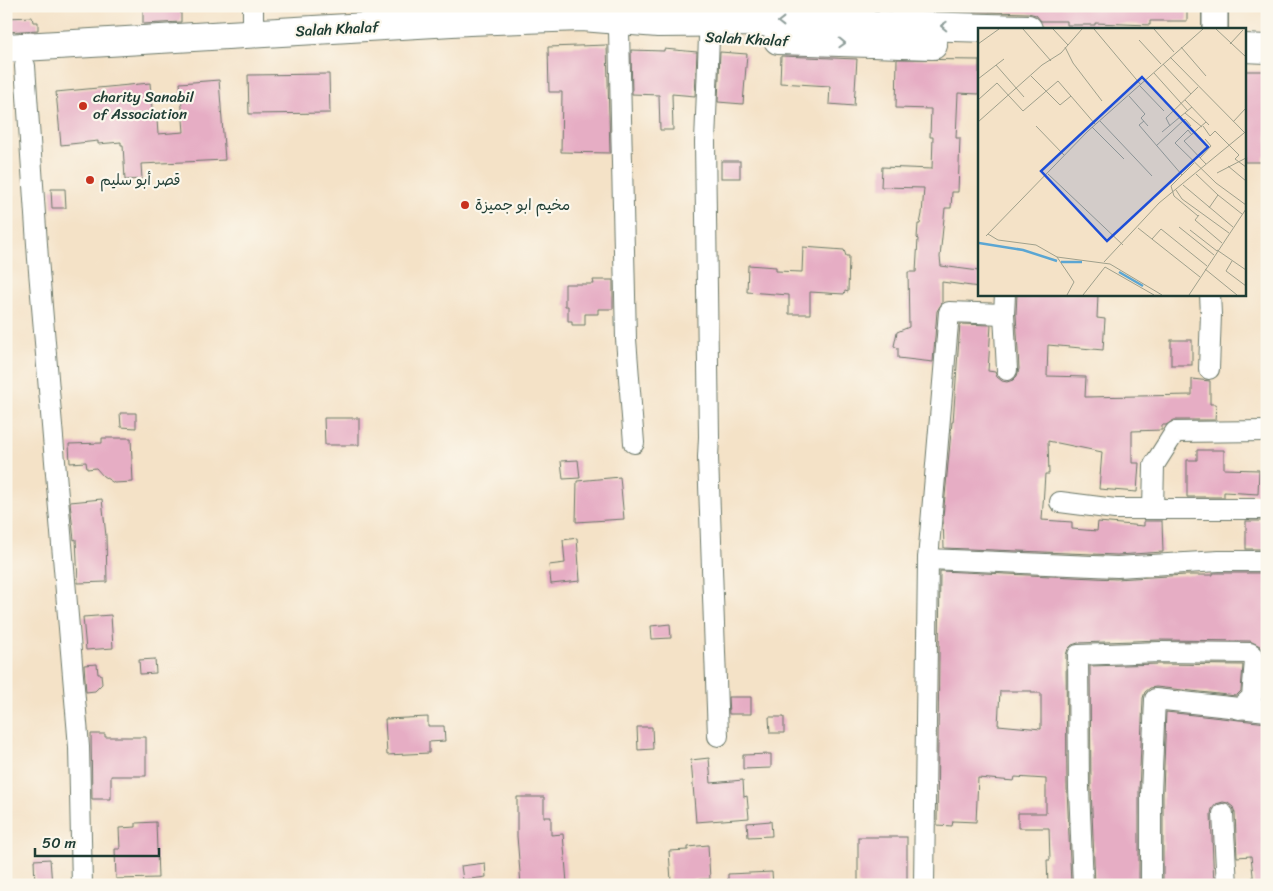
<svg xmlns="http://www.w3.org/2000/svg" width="1273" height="891" font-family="Sriracha,'Playpen Sans Arabic',sans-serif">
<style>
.building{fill:#e6adc4;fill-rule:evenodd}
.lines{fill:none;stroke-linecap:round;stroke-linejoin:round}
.minor-casing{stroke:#6a7767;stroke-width:22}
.tertiary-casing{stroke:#6a7767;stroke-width:28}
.secondary-casing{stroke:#6a7767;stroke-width:30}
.minor{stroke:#fff;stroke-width:20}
.tertiary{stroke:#fff;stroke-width:25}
.secondary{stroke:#fff;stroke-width:28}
.oneway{stroke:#8f9e9a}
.poi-dot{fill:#c8321e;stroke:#fbf7ec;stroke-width:2}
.labels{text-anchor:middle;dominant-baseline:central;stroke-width:4.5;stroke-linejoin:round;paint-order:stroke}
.street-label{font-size:15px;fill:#1f3d34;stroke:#fbf7ec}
.poi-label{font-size:15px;fill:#1f3d34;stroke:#fbf7ec;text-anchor:start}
.inset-river{fill:none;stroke:#5ba6d3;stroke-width:2.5}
.inset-road{fill:none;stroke:#9fa08c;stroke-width:1}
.view{fill:#1d4ed8;fill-opacity:0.15;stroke:#1d4ed8;stroke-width:2.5}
.inset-edge{fill:none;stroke:#1f3d34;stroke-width:2.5}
</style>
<rect width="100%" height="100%" fill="#fbf7ec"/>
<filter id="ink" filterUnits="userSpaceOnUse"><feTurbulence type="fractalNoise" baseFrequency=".02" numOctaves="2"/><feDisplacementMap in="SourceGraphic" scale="10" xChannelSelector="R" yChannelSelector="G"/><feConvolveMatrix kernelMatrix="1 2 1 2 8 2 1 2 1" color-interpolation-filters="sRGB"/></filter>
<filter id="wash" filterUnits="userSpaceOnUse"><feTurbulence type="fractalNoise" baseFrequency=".0096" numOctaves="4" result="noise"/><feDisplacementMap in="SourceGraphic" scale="20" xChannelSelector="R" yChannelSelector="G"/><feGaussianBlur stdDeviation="1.12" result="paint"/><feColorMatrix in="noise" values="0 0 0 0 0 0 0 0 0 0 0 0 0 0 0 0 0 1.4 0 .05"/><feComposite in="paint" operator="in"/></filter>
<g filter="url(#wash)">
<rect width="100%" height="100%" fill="#f4e2c7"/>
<g id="blocks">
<g class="building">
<polygon points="143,6 181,6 181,22 143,24"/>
<polygon points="916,6 1187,6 1187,21 1150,21 1150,25 1095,23 1095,25 1067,25 1067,21 1041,21 1036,15 1028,13 916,10"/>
<polygon points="32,17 33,22 38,22 38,30 6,32 6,18"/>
<polygon points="607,45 610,153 561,152 562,92 549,92 548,47"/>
<polygon points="664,49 697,52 695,96 672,94 673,130 660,130 659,95 632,94 631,50 664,51"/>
<polygon points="720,52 747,54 743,104 718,102"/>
<polygon points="781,56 857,59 854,106 829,104 830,86 780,83"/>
<polygon points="897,59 979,60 979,94 958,93 956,138 960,138 958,192 952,192 951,208 945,208 940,257 941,266 979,271 979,287 942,282 942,303 937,311 933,362 898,358 898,348 894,346 897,332 909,327 908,272 916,272 918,239 917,238 918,224 920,224 922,214 924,188 881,187 882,167 932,169 933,137 930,137 931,109 896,108"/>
<polygon points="1244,71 1267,71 1267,156 1263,157 1263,162 1244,162"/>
<polygon points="329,74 330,113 249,114 248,75"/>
<polygon points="219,80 225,160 141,164 142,179 125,180 123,145 121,145 121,142 98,144 98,141 61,145 56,92 150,83 153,120 157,120 158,134 184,132 180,83"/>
<rect x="721" y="161" width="19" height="17"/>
<polygon points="51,189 65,189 66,208 52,208"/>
<polygon points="803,247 844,250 846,256 849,256 848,292 845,291 844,294 810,292 810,314 789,314 789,295 747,292 748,265 776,267 776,271 802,272"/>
<polygon points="593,280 613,280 613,309 598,309 598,314 585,314 585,325 572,325 572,321 568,321 568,306 565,306 565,284 594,284"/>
<polygon points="1017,294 1098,294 1097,318 1105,319 1103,350 1048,345 1047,376 1086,377 1085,397 1192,395 1192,379 1210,381 1210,404 1216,404 1215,420 1174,420 1166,425 1162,425 1162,430 1132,431 1132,463 1139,463 1137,492 1099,489 1102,452 1048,441 1049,474 1045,474 1042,520 1072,522 1072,529 1097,531 1098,522 1144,526 1144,521 1162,521 1163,552 1117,555 944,548 943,517 952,422 953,422 960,324 991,325 988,371 995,372 997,377 1002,381 1007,382 1013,380 1017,376 1019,369 1016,314"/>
<rect x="1171" y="340" width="21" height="25"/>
<polygon points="120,413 136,413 136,428 121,427"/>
<polygon points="324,418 359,418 359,445 325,445"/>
<polygon points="102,438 131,438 133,482 114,483 103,476 96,468 87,469 86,462 70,463 69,444 102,443"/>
<polygon points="1197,450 1224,450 1224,469 1259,470 1258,494 1224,492 1224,497 1187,497 1187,460 1197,460"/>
<polygon points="578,460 580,478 563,479 561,461"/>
<polygon points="620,477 624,519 576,522 577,481"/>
<polygon points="102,499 106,536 107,582 78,583 76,539 74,540 70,502"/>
<rect x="1246" y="521" width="21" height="28"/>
<polygon points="577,538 580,581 551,584 549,565 565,563 563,540"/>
<path d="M940 571 1116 579 1186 575H1213V573H1267V660L1264 651 1260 646 1250 641 1160 640 1078 643 1072 645 1068 649 1066 655 1067 788 1071 885H1048L1047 860H1050L1049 828H1018V813H1046V779L1015 777 1014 781 978 778 976 822 953 821 952 826 937 825ZM1000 691H1032V693H1041V729L998 725Z"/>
<polygon points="111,615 113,648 86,650 83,617"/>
<polygon points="670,624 671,638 652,639 651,626"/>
<polygon points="155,659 156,673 140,674 139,660"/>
<polygon points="97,664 98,674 101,674 102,684 95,691 86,692 84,665"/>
<polygon points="1160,664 1243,665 1241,691 1236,696 1156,687 1150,688 1145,692 1143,698 1139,792 1139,885 1095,885 1091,788 1090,666"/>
<polygon points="728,697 751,697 751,714 729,714"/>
<polygon points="1166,712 1267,723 1267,885 1254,885 1251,856 1237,857 1235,813 1233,807 1228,803 1223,802 1216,804 1212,809 1211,814 1214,885 1163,885 1163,793"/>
<polygon points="428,717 428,726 444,726 445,741 429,742 429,753 387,755 385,719"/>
<polygon points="769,717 784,717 784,733 770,733"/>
<polygon points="637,727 652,727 653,749 638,750"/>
<polygon points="91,734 105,734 105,737 146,737 146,776 111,776 111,799 92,799"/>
<polygon points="771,754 771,768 743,769 743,755"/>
<polygon points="709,758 711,783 743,780 744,797 747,796 749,818 696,822 691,760"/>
<polygon points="517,797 544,797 544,817 551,817 551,835 563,834 567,883 521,885 517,836"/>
<polygon points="771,821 772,836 748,837 747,823"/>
<polygon points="156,822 158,878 116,879 115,849 120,849 119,828 136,827 136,823"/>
<rect x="858" y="837" width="49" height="48"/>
<polygon points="708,845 710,879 671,881 669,851 688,850 688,847"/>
<polygon points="50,859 52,885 35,885 34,860"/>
<polygon points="485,863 486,877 463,880 461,866"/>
<polygon points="772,872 773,885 728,885 728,874"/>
</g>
</g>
</g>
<g filter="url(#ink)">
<use href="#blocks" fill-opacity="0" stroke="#6a7767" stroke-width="1"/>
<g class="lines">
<defs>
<g id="minor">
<polyline points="619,30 626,339 634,443"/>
<polyline points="253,34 253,6"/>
<polyline points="709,37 705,142 709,437 708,457 718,736"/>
<polyline points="25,66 38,259 79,747 82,885"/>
<polyline points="1005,294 1004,314 1007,370"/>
<polyline points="1209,369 1211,314 1210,294"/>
<polyline points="1060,502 1115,509 1267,509"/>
<polyline points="1153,509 1154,465 1175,432 1267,431"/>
<polyline points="928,559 1117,567 1219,561 1267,561"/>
<polyline points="1223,814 1227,885"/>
<polyline points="924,885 928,559 949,312 1004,314"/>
<polyline points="1083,885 1079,788 1078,655 1160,652 1250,653 1253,655 1255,660 1252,697 1239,709"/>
<polyline points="1151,885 1151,793 1155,699 1267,711"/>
</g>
<polyline id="tertiary" points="1215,6 1215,29"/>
<g id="secondary">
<polyline points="778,40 933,45"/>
<polyline points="6,48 469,21 582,17 658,23 778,22 1028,29"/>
<polyline points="1244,48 1267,49"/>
</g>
</defs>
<use href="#minor" class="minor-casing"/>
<use href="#tertiary" class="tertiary-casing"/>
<use href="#secondary" class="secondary-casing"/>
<use href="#minor" class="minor"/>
<use href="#tertiary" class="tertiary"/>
<use href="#secondary" class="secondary"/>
</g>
<defs><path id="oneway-chevron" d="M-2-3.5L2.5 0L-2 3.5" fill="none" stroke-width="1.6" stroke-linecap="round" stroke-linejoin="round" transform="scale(1.25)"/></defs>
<g class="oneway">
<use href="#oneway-chevron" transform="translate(781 22) rotate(-180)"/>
<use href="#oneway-chevron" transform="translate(944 26) rotate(-178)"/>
<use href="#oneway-chevron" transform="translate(842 43) rotate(2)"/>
</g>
</g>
<g class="poi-dot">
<circle cx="83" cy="106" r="5"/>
<circle cx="90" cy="180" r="5"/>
<circle cx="465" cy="205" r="5"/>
</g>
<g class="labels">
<g class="street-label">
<text transform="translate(337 29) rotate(-3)">Salah Khalaf</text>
<text transform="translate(747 39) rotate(3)">Salah Khalaf</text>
</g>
<g class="poi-label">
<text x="93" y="97">charity Sanabil<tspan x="93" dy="17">of Association</tspan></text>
<text x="100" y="180">قصر أبو سليم</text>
<text x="475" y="205">مخيم ابو جميزة</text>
</g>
</g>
<g transform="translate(978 28)">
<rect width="268" height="268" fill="#f4e2c7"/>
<path class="inset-river" d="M1 215 45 222 79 233M83 234H104M141 244 165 258"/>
<path class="inset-road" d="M45 1 73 33M75 1 90 17M116 1 163 57M176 1 196 24M238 1 268 29M161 12 183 36M0 16 21 1M252 16 265 2M87 19 95 35 124 73M203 19 228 48M192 29 268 106M185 36 213 66M18 37 46 69M176 45 210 83M53 48 82 77 93 68M0 51 26 31M162 58 186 83M151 68 167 86 163 90 170 98M0 72 19 55 45 83 80 53 117 96M207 72 231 97M207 85 224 99M122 93 174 148M166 93 161 97 204 147 193 158 196 168 220 188M0 94 64 37 83 25 104 1M228 94 206 113 228 136M255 94 268 80M58 98 86 127M192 98 188 90 220 59M225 98 232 108 237 103 261 127 257 131 268 139M114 99 146 131M184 104 214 79M214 107 210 102 197 115 238 155 268 177M178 118 207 91 213 98M222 130 233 118 227 111M250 138 268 153M239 145 268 130M70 146 145 217M218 146 240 167 231 180M204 147 216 135M205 157 255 199M198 162 204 171 251 205M240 167 264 186M221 187 217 192 244 215M201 199 236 227M160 200 222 249M212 202 239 223M10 206 20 212 58 217 79 229 132 236 184 267M8 208 110 103 225 1M174 211 183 201 229 238M239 222 268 242M79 229 96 254 89 267M254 233 248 243 268 258M126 234 181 175 266 105M227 241 259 267M105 267 127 239 176 267M211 267 268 181"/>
<path class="view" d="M164 49 230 119 129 213 63 143Z"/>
<rect width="268" height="268" class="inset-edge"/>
</g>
<rect width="1273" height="891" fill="none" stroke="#fbf7ec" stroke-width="25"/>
<path d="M35 848v8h124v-8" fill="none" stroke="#1f3d34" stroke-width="2.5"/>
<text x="42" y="848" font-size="15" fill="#1f3d34" stroke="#fbf7ec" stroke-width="4" paint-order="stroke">50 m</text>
</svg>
